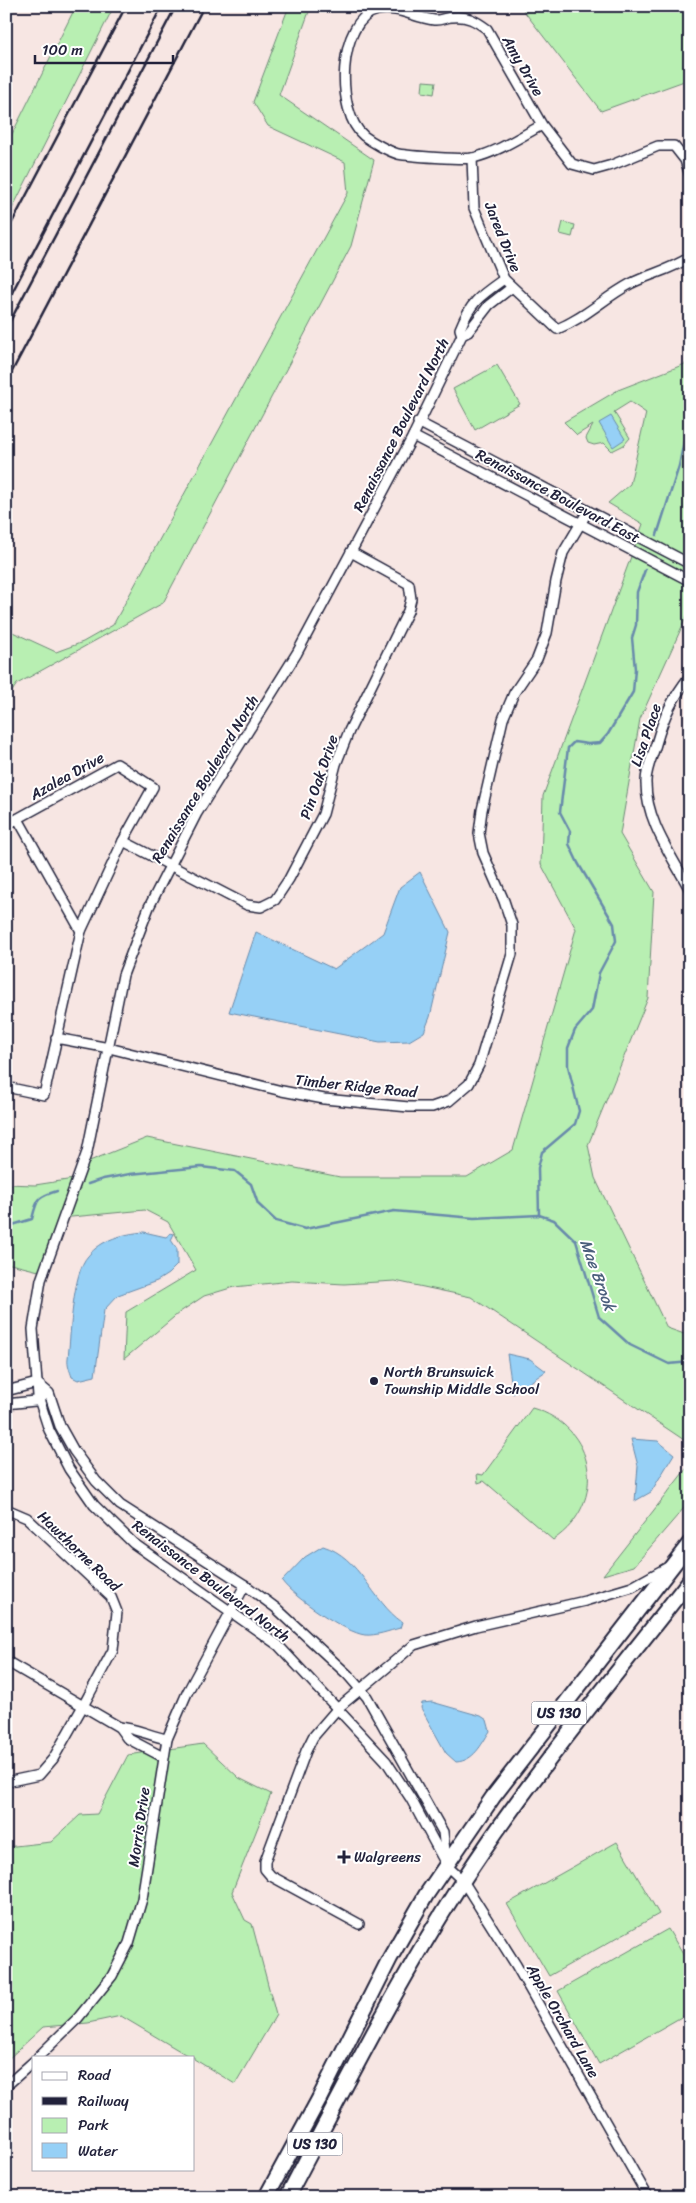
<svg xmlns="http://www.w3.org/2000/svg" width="696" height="2203" font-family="Sriracha,sans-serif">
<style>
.green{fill:#b8efb2;stroke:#6d8876}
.water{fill:#96d0f6;stroke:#688aab}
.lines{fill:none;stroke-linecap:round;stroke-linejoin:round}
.stream{stroke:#688aab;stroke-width:2.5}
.minor-casing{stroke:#22223b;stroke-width:12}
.trunk-casing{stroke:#22223b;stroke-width:18}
.minor{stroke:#fff;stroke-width:9}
.trunk{stroke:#fff;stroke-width:14}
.rail{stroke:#22223b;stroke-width:2.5}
.poi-dot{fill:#22223b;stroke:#fff;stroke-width:2}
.labels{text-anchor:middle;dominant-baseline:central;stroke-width:4;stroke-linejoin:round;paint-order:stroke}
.shield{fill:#fff;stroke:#646476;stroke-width:1}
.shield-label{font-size:14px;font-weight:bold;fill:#22223b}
.street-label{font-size:15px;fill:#22223b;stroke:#fff}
.poi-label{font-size:15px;fill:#22223b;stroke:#fff;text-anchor:start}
.water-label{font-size:16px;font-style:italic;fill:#4b5f7c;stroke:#fff}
</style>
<rect width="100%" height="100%" fill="#f7e6e3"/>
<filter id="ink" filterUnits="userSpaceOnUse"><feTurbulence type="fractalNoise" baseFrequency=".02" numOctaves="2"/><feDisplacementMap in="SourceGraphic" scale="10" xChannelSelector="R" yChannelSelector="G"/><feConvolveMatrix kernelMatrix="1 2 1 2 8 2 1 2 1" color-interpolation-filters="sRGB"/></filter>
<g filter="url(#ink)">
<g class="green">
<polygon points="76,6 114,6 6,221 6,146"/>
<polygon points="289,6 311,6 279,95 374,160 351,246 163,603 17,684 6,700 6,629 56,652 83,642 113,625 348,193 345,162 268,126 253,102"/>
<polygon points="520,6 690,6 690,81 687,80 601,111"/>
<polygon points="423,81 436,82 434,94 422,92"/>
<polygon points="563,222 575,225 572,237 560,234"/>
<polygon points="690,362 690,609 640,719 620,834 654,892 648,998 588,1145 595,1178 667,1328 690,1336 690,1444 471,1297 395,1281 344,1284 292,1281 234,1287 204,1296 180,1312 124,1359 126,1312 196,1270 168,1222 145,1210 61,1218 43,1272 6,1263 6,1184 35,1185 80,1178 82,1164 147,1138 340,1177 467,1177 513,1150 576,929 541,864 543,796 643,524 608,503 630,484 646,413 630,402 614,412 630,438 624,445 612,451 604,443 594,445 588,443 586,438 593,425 577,435 564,422 618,390"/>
<polygon points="497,365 520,404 475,430 453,389"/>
<path d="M532 1408C596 1426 609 1503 553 1540L484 1481 478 1483 477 1474 483 1475Z"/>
<polygon points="690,1464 690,1501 634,1566 603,1575"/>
<polygon points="203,1744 239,1778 271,1794 232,1892 245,1920 252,1924 276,2015 235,2084 194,2059 194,2057 190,2057 121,2016 88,2023 43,2027 6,2061 6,1847 51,1842 80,1815 97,1814 128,1755"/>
<polygon points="617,1842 659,1914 549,1976 507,1904"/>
<polygon points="668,1929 690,1966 690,2012 599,2064 558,1991"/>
</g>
<g class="water">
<polygon points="611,416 625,439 613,447 599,423"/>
<polygon points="6,658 13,676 6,683"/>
<polygon points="420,872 450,932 430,1017 424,1032 409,1041 380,1042 229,1012 256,932 334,969 383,933 400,887"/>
<path d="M144 1232 166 1237 171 1233 174 1234 171 1240 177 1249V1265L168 1274 157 1281 118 1295 104 1310 95 1376 78 1380 72 1377C70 1371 67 1364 68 1358 71 1334 72 1273 88 1256 102 1239 123 1234 144 1232Z"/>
<polygon points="507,1354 530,1359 546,1371 513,1394"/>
<polygon points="631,1439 658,1441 674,1454 651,1492 635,1501 638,1466"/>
<path d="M323 1546C360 1557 372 1601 402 1622L400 1628C389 1631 376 1636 365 1635 346 1633 293 1597 282 1581L305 1557Z"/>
<path d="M432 1702 481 1716 487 1720 490 1731C481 1745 474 1761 456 1762L446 1753 421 1708 422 1703Z"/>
</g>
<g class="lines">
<g class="stream">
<polyline points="657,535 679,466 687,426 690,425"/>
<polyline points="88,1184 103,1179 130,1174 201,1167 235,1171 251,1184 258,1204 276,1221 305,1229 394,1211 474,1218 539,1215 554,1220 576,1241 599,1317 630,1345 669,1364 690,1362"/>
<polyline points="539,1215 538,1168 542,1152 575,1124 579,1111 568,1066 568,1048 575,1030 592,1010 599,973 616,941 614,924 578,863 569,844 570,831 560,812 568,748 574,742 588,744 600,743 608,734 633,692 635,669 632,638 636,625 637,592 645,570"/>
<path d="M6 1227 32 1219C37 1199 37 1197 57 1191"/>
</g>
<defs>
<g id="minor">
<path d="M542 125C520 137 498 152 473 158 464 160 409 156 398 154 388 151 372 142 364 136 335 113 337 19 378 10 399 6 414 18 434 20 440 21 446 17 452 17 467 15 476 21 487 29L542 125 572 164 594 170 612 165 658 146H674L685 160 690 175"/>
<path d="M472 158 474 208 504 279 557 329C585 318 604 298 630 284 649 274 671 270 690 257"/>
<polyline points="511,288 489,305 468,332 462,335 413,436 297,653 197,813 149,907 123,975 87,1152 41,1280 33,1329 38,1396 49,1430 69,1469 94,1505 133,1543 278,1645 386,1761 411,1799 447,1866 463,1881 516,1965 648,2197"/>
<path d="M462 335 460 329C471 301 480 296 504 279"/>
<polyline points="418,422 690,564"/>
<polyline points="413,436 690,581"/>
<path d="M690 676C672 699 664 716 656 744 653 755 646 769 646 781 645 820 672 856 690 890"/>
<polyline points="18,819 81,931"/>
<polyline points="6,825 117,764 153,787 123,841 81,931 44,1095 6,1087"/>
<polyline points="123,841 247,905 261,907 275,900 289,879 323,814 336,764 349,731 408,611 411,599 409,584 351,552"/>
<polyline points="56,1038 109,1048 282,1091 324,1099 409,1107 432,1107 449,1101 469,1084 479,1065 512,954 512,925 504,901 483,853 479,833 482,810 503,719 514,693 537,659 547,633 556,581 563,553 588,511"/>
<polyline points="37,1383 49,1393 60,1426 74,1451 96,1481 120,1505 245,1585 276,1608 348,1675 367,1697 443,1832 446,1861"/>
<polyline points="6,1391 37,1383"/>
<polyline points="6,1404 35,1401 44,1395"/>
<polyline points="6,1509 27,1518 111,1597 117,1612 113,1650 83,1706 53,1759 39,1775 6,1782"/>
<polyline points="6,1661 119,1727 127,1738 163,1757"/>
<path d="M119 1727C136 1728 150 1736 167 1739"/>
<polyline points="359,1924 271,1876 265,1869 265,1861 306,1751 313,1737 338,1708 414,1645 476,1626 585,1601 632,1587 670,1566"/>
<polyline points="38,2057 78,2018 112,1976 129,1943 142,1899 167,1739 187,1693 245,1585"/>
<polyline points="6,2086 34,2061"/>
</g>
<g id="trunk">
<polyline points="266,2197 319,2099 390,1958 426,1895 493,1797 690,1543"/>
<path d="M287 2197C343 2091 397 1983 462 1882 530 1777 613 1679 690 1580"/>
</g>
</defs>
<use href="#minor" class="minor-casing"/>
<use href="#trunk" class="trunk-casing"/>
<use href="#minor" class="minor"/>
<use href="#trunk" class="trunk"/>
<g class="rail">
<polyline points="6,234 126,6"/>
<polyline points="6,304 162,6"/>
<polyline points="6,329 176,6"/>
<polyline points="6,383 204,6"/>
</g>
</g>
</g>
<g class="poi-dot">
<circle cx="374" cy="1381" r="5"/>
<path d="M341.5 1849.5h5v5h5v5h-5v5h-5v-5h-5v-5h5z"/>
</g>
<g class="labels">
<g class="shield">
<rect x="531.5" y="1701.5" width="55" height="23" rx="4"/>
<rect x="287.5" y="2132.5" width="55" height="23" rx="4"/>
</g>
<g class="shield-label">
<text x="559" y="1713">US 130</text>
<text x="315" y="2144">US 130</text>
</g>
<g class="street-label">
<text transform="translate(523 66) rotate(60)">Amy Drive</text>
<text transform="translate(503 237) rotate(68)">Jared Drive</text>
<text transform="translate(401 425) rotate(-63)">Renaissance Boulevard North</text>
<text transform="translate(558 496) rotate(28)">Renaissance Boulevard East</text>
<text transform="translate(646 735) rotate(-71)">Lisa Place</text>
<text transform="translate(67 776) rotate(-29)">Azalea Drive</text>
<text transform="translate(319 777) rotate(-71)">Pin Oak Drive</text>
<text transform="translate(205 779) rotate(-59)">Renaissance Boulevard North</text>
<text transform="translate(356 1086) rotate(6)">Timber Ridge Road</text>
<text transform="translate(79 1551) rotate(44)">Hawthorne Road</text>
<text transform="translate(211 1581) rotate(37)">Renaissance Boulevard North</text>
<text transform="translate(139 1827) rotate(-82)">Morris Drive</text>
<text transform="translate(563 2021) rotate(60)">Apple Orchard Lane</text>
</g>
<g class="poi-label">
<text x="384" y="1372">North Brunswick<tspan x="384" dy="17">Township Middle School</tspan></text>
<text x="354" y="1857">Walgreens</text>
</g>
<g class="water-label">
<text transform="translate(598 1275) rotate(70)">Mae Brook</text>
</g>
</g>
<rect width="696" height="2203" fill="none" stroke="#fff" stroke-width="25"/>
<rect x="12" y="12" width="671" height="2178" fill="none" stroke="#22223b" stroke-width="2" filter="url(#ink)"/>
<rect x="32" y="2056" width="162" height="115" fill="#ffffff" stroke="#a7a7b1"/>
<rect x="42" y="2072" width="25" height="8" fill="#ffffff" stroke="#a7a7b1"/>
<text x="78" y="2080" font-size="15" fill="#22223b">Road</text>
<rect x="42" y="2097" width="25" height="8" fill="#22223b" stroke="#a7a7b1"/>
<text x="78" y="2106" font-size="15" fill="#22223b">Railway</text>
<rect x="42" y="2118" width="25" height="15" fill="#b8efb2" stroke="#a7a7b1"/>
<text x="78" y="2130" font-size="15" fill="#22223b">Park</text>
<rect x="42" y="2143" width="25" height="15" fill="#96d0f6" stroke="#a7a7b1"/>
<text x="78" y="2156" font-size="15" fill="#22223b">Water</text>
<path d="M35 55v8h138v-8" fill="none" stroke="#22223b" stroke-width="2.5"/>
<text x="42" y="55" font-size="15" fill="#22223b" stroke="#ffffff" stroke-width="4" paint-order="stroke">100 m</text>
</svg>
